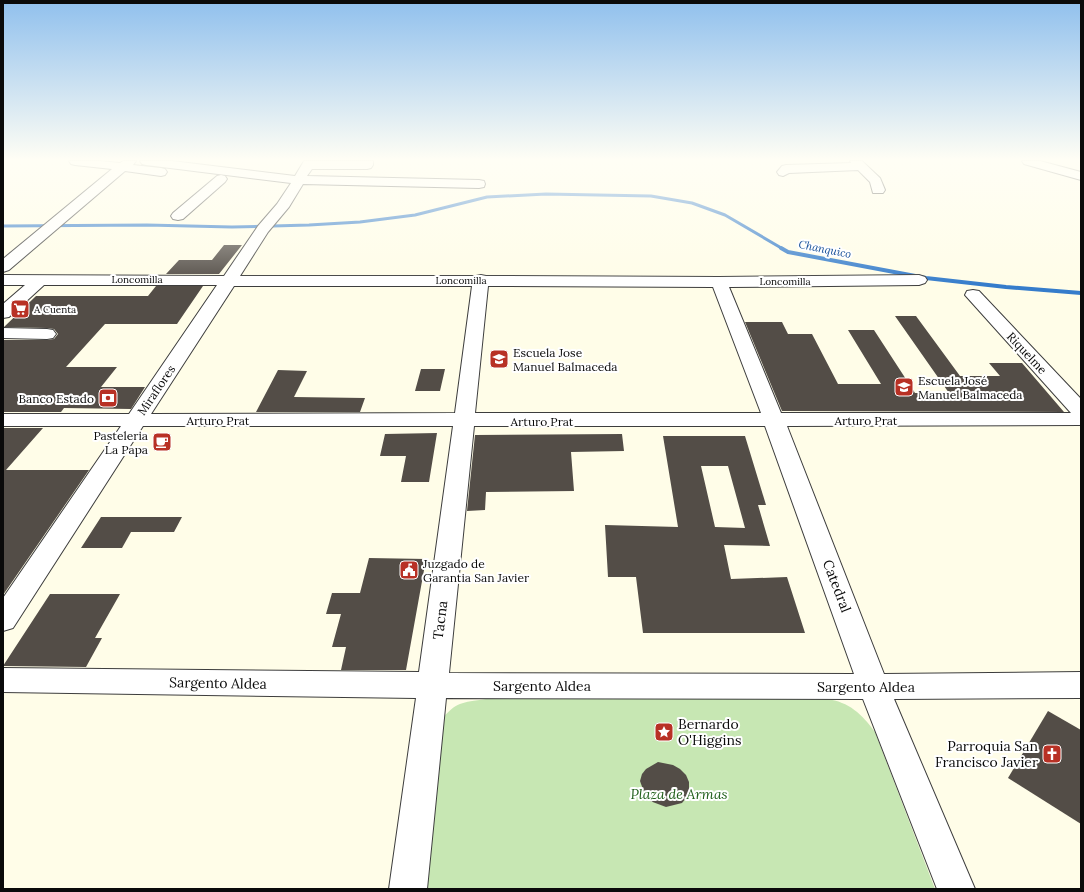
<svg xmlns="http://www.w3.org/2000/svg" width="1084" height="892" font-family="Lora,serif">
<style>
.green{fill:#c7e7b3}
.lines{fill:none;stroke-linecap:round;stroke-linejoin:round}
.stream-far1{stroke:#357ccb;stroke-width:3}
.stream{stroke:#357ccb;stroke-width:4}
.building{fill:#534d47;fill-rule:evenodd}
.minor-casing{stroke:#3d3d3d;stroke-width:2}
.minor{fill:#fff;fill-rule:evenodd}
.labels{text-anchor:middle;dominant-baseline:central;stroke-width:4;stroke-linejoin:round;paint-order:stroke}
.far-street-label{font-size:10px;fill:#0a0a0a;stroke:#fff}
.far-poi-label{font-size:10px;fill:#0a0a0a;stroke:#fff;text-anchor:start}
.far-water-label{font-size:11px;font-style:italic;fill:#164f99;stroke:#fff}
.poi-label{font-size:12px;fill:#0a0a0a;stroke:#fff;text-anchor:start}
.street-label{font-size:12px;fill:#0a0a0a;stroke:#fff}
.near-street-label{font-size:14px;fill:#0a0a0a;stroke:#fff}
.near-poi-label{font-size:14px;fill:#0a0a0a;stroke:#fff;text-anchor:start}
.near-park-label{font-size:14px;font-style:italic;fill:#22601c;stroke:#fff}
</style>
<rect width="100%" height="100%" fill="#fffde8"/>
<path class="green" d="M486 699H827C849 702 862 714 875 732L935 889H424L440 721C457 701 461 703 486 699Z"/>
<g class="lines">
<polyline class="stream-far1" points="3,226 147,225 232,227 309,225 360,222 415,215 487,197 546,194 651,196 692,203 725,215 783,249"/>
<polyline class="stream" points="781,248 788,252 926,278 1006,287 1081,293"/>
</g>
<g class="building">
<polygon points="224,245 242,245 219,274 166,274 179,260 212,260"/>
<polygon points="156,286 203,286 177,324 105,324 66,367 117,367 101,387 145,387 131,409 64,408 61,412 3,412 3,340 47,340 54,339 58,334 54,329 47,328 4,327 36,296 148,296"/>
<polygon points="895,316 916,316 960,376 1000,376 989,363 1022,363 1064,412 782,411 745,322 782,322 788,334 812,334 838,384 881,384 848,330 874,330 915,393 949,393"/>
<polygon points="421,369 445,369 440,391 415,391"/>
<polygon points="278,370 307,371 294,397 365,398 360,412 256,412"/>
<polygon points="3,428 43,428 6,470 89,470 3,595"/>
<polygon points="437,433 429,482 401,482 406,456 380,456 385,434"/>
<polygon points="622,434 624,451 571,452 574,491 486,492 485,510 467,511 475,435"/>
<path d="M663 436H745L766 505H758L770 546 724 545 731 579 787 577 805 633H643L636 577H608L605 525 678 527ZM701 466H728L745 528 715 527Z"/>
<polygon points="101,517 182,517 174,532 131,532 122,548 81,548"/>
<polygon points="369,558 426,559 406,670 341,670 346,647 332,647 341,614 326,614 332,593 360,593"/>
<polygon points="50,594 120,594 95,638 102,638 86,667 3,666"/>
<polygon points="1048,711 1081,730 1081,824 1008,778"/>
<polygon points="658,762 673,765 680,769 686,775 689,782 689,790 687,797 682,803 666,807 650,801 645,795 640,781 642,774 646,769"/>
</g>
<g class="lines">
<defs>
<g id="minor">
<polygon points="69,161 100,161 120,163 123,161 136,161 133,165 161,168 165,169 167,172 165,175 161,176 125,171 9,270 3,272 3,259 112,169 75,165 71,164"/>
<path d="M140 161H172L295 176 304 161H373V165L371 168 367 169H312L307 176 479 180 484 181 485 184 484 187 479 188 303 184 289 207 268 232 240 276H476L481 275 486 276 719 277 919 275 925 277 927 280 925 283 919 285 729 287 781 413H1071L965 295 967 291 973 290 979 291 1081 399V425L787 426 884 674 1081 672V698L894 699 975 889H937L863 699 446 698 427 889H389L416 698 3 692V668L419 672 453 426H143L13 628 3 631V598L121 426H3V414H129L217 285H44L9 317 3 318V304L25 285H3V275L224 276 258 226 277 204 291 183 146 165 142 164ZM234 286H472L455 413 151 414ZM488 286 713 287 761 413H475ZM474 426H765L854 674 449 673Z"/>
<polygon points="850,161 862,161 880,178 885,190 883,193 873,193 870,182 858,170 789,173 783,176 779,175 777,172 782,166 786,165 851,163"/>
<polygon points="1022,161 1040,161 1081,172 1081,180 1024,164"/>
<polygon points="221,175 225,176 227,179 225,182 183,219 178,220 173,219 171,216 173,213 217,176"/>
<polygon points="3,328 47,329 53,330 56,334 53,338 47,339 3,338"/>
</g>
</defs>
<use href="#minor" class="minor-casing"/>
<use href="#minor" class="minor"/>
</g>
<linearGradient id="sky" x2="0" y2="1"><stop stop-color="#90c0ed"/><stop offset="0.56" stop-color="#fffef5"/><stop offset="1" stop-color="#fffef5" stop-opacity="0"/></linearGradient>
<rect width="1084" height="285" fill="url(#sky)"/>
<defs>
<symbol id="supermarket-square" viewBox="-11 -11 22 22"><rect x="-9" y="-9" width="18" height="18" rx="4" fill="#b83125" stroke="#fff"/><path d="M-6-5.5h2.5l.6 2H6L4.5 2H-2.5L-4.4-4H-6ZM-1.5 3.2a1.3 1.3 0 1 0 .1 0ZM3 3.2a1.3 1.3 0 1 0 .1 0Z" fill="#fff"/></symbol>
<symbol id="school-square" viewBox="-11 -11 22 22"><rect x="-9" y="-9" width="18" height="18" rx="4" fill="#b83125" stroke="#fff"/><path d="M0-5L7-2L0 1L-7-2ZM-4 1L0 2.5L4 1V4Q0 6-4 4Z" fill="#fff"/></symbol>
<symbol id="bank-square" viewBox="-11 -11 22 22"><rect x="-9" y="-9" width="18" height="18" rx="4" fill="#b83125" stroke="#fff"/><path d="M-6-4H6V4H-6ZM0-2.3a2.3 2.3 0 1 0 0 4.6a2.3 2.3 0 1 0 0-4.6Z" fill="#fff"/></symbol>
<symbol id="cafe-square" viewBox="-11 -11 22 22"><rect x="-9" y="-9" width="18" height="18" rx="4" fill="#b83125" stroke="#fff"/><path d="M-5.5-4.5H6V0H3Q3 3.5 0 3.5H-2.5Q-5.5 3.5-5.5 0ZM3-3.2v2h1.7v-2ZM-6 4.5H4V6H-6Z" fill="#fff"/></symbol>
<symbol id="civic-square" viewBox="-11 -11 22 22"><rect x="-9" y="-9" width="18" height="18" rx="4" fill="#b83125" stroke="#fff"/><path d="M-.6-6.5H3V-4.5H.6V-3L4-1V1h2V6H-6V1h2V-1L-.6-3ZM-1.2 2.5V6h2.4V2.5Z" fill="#fff"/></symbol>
<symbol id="sight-square" viewBox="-11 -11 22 22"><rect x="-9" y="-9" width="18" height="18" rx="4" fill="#b83125" stroke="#fff"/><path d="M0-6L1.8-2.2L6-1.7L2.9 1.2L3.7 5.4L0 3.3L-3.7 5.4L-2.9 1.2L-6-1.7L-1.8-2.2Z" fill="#fff"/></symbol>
<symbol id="church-square" viewBox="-11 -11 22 22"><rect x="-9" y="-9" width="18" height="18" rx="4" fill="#b83125" stroke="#fff"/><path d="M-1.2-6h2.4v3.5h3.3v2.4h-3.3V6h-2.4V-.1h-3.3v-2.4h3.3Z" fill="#fff"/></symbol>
</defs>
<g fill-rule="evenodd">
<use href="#supermarket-square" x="9" y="298" width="22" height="22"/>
<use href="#school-square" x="488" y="348" width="22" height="22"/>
<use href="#school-square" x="893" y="376" width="22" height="22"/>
<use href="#bank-square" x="97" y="387" width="22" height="22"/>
<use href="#cafe-square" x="151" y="431" width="22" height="22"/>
<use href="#civic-square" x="398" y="559" width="22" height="22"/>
<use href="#sight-square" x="653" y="721" width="22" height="22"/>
<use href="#church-square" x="1041" y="743" width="22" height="22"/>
</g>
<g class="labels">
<g class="far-street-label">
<text x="137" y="279">Loncomilla</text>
<text x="461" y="280">Loncomilla</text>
<text x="785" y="281">Loncomilla</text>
</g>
<g class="far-poi-label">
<text x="34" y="309">A Cuenta</text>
</g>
<g class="far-water-label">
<text transform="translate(825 249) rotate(11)">Chanquico</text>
</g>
<g class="poi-label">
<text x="513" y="352">Escuela Jose<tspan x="513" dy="14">Manuel Balmaceda</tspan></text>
<text x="918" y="380">Escuela José<tspan x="918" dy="14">Manuel Balmaceda</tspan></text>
<text x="94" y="398" text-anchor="end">Banco Estado</text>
<text x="148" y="435" text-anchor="end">Pasteleria<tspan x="148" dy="14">La Papa</tspan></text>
<text x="423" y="563">Juzgado de<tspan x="423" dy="14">Garantia San Javier</tspan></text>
</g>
<g class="street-label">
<text transform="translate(1027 353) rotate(47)">Riquelme</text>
<text transform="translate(156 390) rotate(-56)">Miraflores</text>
<text x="218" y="420">Arturo Prat</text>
<text x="866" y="420">Arturo Prat</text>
<text x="542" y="421">Arturo Prat</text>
</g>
<g class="near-street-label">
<text transform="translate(837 586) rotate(69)">Catedral</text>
<text transform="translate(440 620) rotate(-83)">Tacna</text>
<text transform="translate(218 683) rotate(1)">Sargento Aldea</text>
<text x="542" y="686">Sargento Aldea</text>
<text x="866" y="687">Sargento Aldea</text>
</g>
<g class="near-poi-label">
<text x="678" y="724">Bernardo<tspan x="678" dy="16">O'Higgins</tspan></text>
<text x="1038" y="746" text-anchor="end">Parroquia San<tspan x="1038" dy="16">Francisco Javier</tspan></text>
</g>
<g class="near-park-label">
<text x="679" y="794">Plaza de Armas</text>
</g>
</g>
<rect width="1084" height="892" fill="none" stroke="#0a0a0a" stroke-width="8"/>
</svg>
